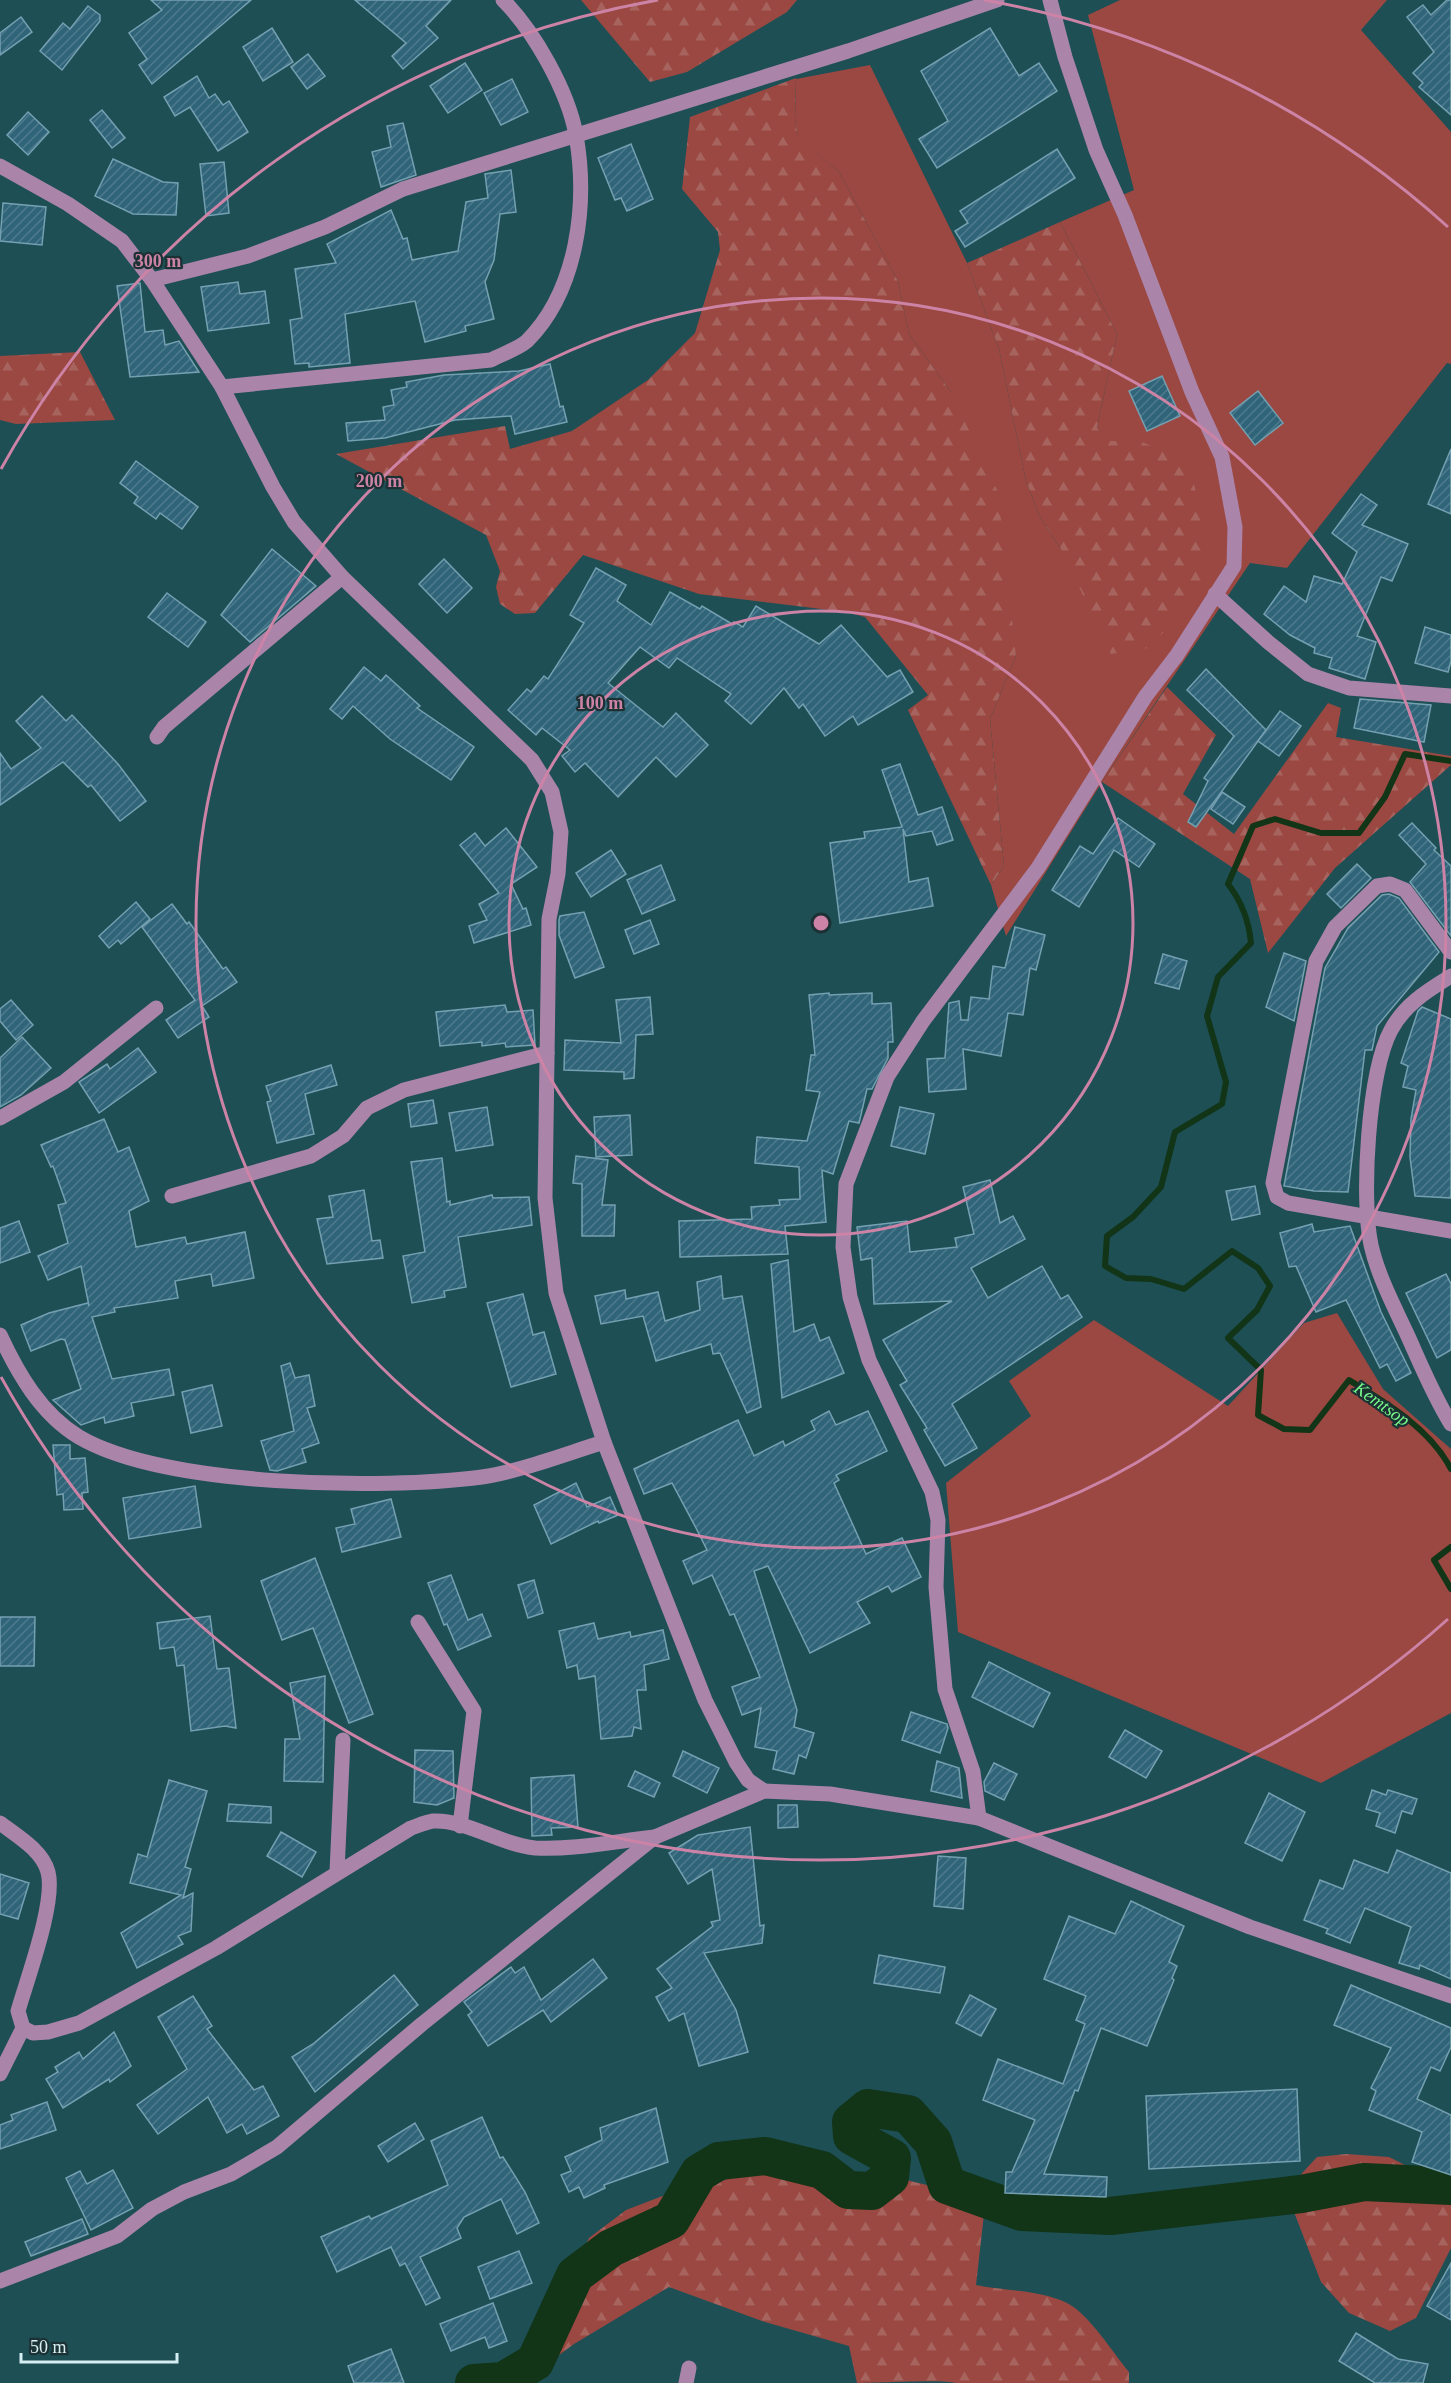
<svg xmlns="http://www.w3.org/2000/svg" width="1451" height="2383" font-family="'Times New Roman',serif">
<style>
.grass{fill:#9a4841}
.forest{fill:url(#forest-firs)}
.lines{fill:none;stroke-linecap:round;stroke-linejoin:round}
.stream{stroke:#123417;stroke-width:6}
.river{stroke:#123417;stroke-width:38}
.building{fill:url(#building-hatch);stroke:#75a0b2;stroke-width:1.5}
.minor{stroke:#ab84aa;stroke-width:15}
.ring{fill:none;stroke:#cc83a6;stroke-width:3}
.labels{text-anchor:middle;dominant-baseline:central;stroke-width:4.5;stroke-linejoin:round;paint-order:stroke}
.water-label{font-size:18px;font-style:italic;fill:#77fa8a;stroke:#1c3133}
.centre{fill:#cc83a6;stroke:#1c3133;stroke-width:3}
.ring-label{font-size:18px;text-anchor:middle;font-weight:bold;fill:#cc83a6;stroke:#1c3133;stroke-width:4.5;stroke-linejoin:round;paint-order:stroke}
</style>
<defs>
<pattern id="forest-firs" width="22" height="20" patternUnits="userSpaceOnUse" patternTransform="scale(1.5)"><rect width="22" height="20" fill="#9a4841"/><path d="M5 1l3.5 6h-7zM16 11l3.5 6h-7z" fill="#a7635d"/></pattern>
<pattern id="building-hatch" width="6" height="6" patternUnits="userSpaceOnUse" patternTransform="scale(1.5)"><rect width="6" height="6" fill="#306479"/><path d="M-1 1l2-2M0 6l6-6M5 7l2-2" fill="none" stroke="#4d7a8c"/></pattern>
</defs>
<rect width="100%" height="100%" fill="#1d4f55"/>
<g class="grass">
<polygon points="1120,0 1387,0 1361,30 1451,132 1451,364 1447,363 1287,568 1250,563 1102,782 1006,936 991,885 1004,866 990,719 1016,656 951,392 909,334 898,281 839,172 798,137 795,120 796,79 870,65 967,263 999,349 1026,481 1040,517 1061,549 1142,442 1109,442 1097,428 1117,334 1060,222 1134,190 1088,15"/>
<polygon points="1337,1313 1383,1389 1451,1449 1451,1713 1321,1783 958,1632 946,1483 1031,1416 1009,1381 1094,1320 1228,1406 1304,1323"/>
</g>
<g class="forest">
<polygon points="581,0 797,0 787,12 687,72 650,82"/>
<polygon points="796,78 795,120 798,136 839,172 898,281 909,334 951,392 998,492 1016,656 990,719 1004,866 991,885 908,710 928,695 865,617 846,612 699,594 583,555 535,613 515,614 500,604 496,587 500,571 486,535 336,454 505,426 510,449 572,431 648,380 695,333 720,250 718,232 682,189 690,117"/>
<polygon points="1060,222 1117,334 1097,428 1109,441 1142,442 1173,455 1194,484 1208,538 1206,575 1189,606 1148,648 1111,654 1061,549 1040,517 1026,481 999,349 967,263"/>
<polygon points="80,352 115,420 16,424 0,420 0,356"/>
<polygon points="1167,687 1216,735 1183,794 1234,834 1328,703 1341,708 1336,737 1451,756 1451,765 1335,868 1268,953 1250,879 1102,782"/>
<polygon points="1346,2154 1389,2157 1429,2177 1451,2183 1451,2248 1416,2318 1390,2331 1349,2313 1321,2282 1294,2212 1293,2183 1317,2157"/>
<path d="M777 2170 814 2177 850 2199 875 2202 898 2178 935 2187 985 2205 976 2285C1005 2291 1040 2290 1067 2303 1089 2314 1113 2353 1129 2372V2383H955C948 2379 873 2383 857 2383L849 2346 765 2322 669 2287 574 2344 521 2383H460L536 2354 589 2238 626 2210 673 2192 701 2189 740 2174Z"/>
</g>
<g class="lines">
<g class="stream">
<path d="M1451 761 1405 754 1385 797 1359 833H1321L1275 819 1253 826 1228 884C1242 902 1249 921 1251 943L1218 977 1207 1016 1226 1082 1222 1104 1175 1132 1161 1187 1133 1217 1107 1236 1105 1266 1126 1278 1151 1279 1184 1289 1232 1251 1258 1268 1270 1286 1257 1310 1228 1338 1261 1370 1258 1415 1284 1429 1310 1430 1349 1380C1387 1403 1430 1429 1451 1469"/>
<polyline points="1451,1547 1434,1560 1451,1589"/>
</g>
<polyline class="river" points="474,2383 503,2381 535,2362 575,2275 611,2248 671,2220 699,2173 719,2161 765,2156 822,2170 848,2190 872,2191 890,2177 892,2158 852,2136 851,2122 868,2108 908,2114 933,2142 947,2185 1022,2212 1110,2216 1301,2194 1364,2182 1451,2186"/>
</g>
<g class="building">
<polygon points="151,0 251,0 152,84 139,65 147,59 129,33 162,10"/>
<polygon points="355,0 451,0 426,26 438,38 403,69 392,56 406,43"/>
<polygon points="1447,0 1451,0 1451,115 1419,87 1423,83 1413,73 1434,52 1407,17 1423,5 1431,15"/>
<polygon points="88,6 100,15 100,21 62,70 40,51 63,23 70,29"/>
<polygon points="21,17 32,32 0,55 0,33"/>
<polygon points="272,28 293,62 263,81 243,47"/>
<polygon points="990,28 1019,76 1039,63 1057,91 937,168 919,139 948,121 921,71"/>
<polygon points="308,54 325,76 307,89 291,67"/>
<polygon points="465,63 482,90 448,113 430,86"/>
<polygon points="197,76 209,98 215,94 223,105 229,101 248,132 218,151 190,107 175,116 164,97"/>
<polygon points="512,79 528,112 501,125 484,93"/>
<polygon points="102,110 125,138 112,148 90,120"/>
<polygon points="28,112 49,132 28,155 7,135"/>
<polygon points="403,123 416,175 381,187 372,152 391,147 387,126"/>
<polygon points="631,144 653,199 627,211 621,198 615,200 598,158"/>
<polygon points="1057,149 1075,178 965,247 955,231 968,223 960,211"/>
<polygon points="113,159 163,182 178,183 176,215 133,214 95,196"/>
<polygon points="224,162 229,213 206,216 200,164"/>
<polygon points="511,170 516,212 500,214 494,260 485,282 494,319 465,326 466,331 425,342 415,301 345,314 350,363 309,367 309,363 295,364 290,320 302,318 295,269 336,263 327,244 391,210 403,239 407,238 412,260 458,251 466,202 488,198 485,174"/>
<polygon points="3,203 46,207 42,245 0,241"/>
<polygon points="238,282 240,294 265,291 269,323 208,331 201,287"/>
<polygon points="140,283 145,332 163,330 165,345 179,341 199,372 130,377 117,286"/>
<polygon points="550,364 560,407 563,406 567,422 515,434 511,416 455,420 385,438 348,441 346,423 385,420 383,407 394,405 391,390 407,387 406,382 444,375 519,371"/>
<polygon points="1162,376 1180,416 1147,431 1129,391"/>
<polygon points="1258,391 1283,423 1255,445 1230,413"/>
<polygon points="1451,449 1451,514 1428,504"/>
<polygon points="136,461 198,507 182,529 160,513 156,519 134,503 138,497 120,483"/>
<polygon points="1361,494 1377,505 1362,525 1408,544 1392,581 1381,577 1357,636 1376,642 1365,679 1329,668 1332,658 1314,653 1315,648 1290,635 1264,614 1284,586 1306,602 1314,576 1342,584 1357,552 1332,533"/>
<polygon points="272,549 316,586 250,642 221,615"/>
<polygon points="444,559 472,588 447,613 419,584"/>
<polygon points="596,568 626,585 617,601 651,625 670,592 700,609 702,606 732,624 734,622 743,627 756,606 819,644 841,625 887,677 900,670 913,692 858,725 853,716 825,736 803,704 799,708 784,688 751,724 725,701 731,694 677,658 669,668 640,647 608,683 663,727 676,713 708,745 676,777 656,757 618,797 585,763 575,772 562,756 570,750 542,728 536,735 508,710 527,689 531,692 544,676 548,679 584,623 570,615"/>
<polygon points="167,593 206,622 188,647 148,617"/>
<polygon points="1425,627 1451,635 1451,661 1448,672 1415,663"/>
<polygon points="364,667 381,681 386,675 420,706 417,708 474,747 451,780 390,739 353,706 342,719 330,709"/>
<polygon points="1206,669 1266,730 1196,827 1188,822 1208,781 1204,778 1234,736 1187,690"/>
<polygon points="42,696 66,721 72,715 118,764 146,801 120,821 91,785 88,787 63,762 0,805 0,753 11,769 41,748 16,721"/>
<polygon points="1360,699 1431,705 1424,742 1354,728"/>
<polygon points="1280,711 1301,726 1279,756 1258,741"/>
<polygon points="900,764 918,815 942,807 953,840 937,845 932,831 906,836 903,829 909,882 928,878 933,906 840,923 830,843 865,838 864,832 902,827 882,770"/>
<polygon points="1222,792 1245,807 1233,824 1211,809"/>
<polygon points="1118,818 1155,844 1139,867 1114,850 1079,907 1052,890 1080,846 1093,854"/>
<polygon points="1412,823 1436,848 1434,850 1451,866 1451,936 1410,882 1426,864 1399,835"/>
<polygon points="506,828 537,867 511,884 523,909 526,908 531,925 474,943 469,926 487,920 479,904 499,893 460,845 475,833 485,846"/>
<polygon points="611,850 626,874 591,897 576,873"/>
<polygon points="1357,864 1371,878 1341,908 1327,894"/>
<polygon points="661,865 675,900 642,914 627,880"/>
<polygon points="1389,894 1399,898 1439,952 1377,1026 1372,1050 1365,1050 1348,1192 1314,1191 1284,1186 1325,968 1348,928 1382,895"/>
<polygon points="136,902 150,919 121,944 118,940 109,948 99,936"/>
<polygon points="172,904 187,924 189,922 223,969 226,967 237,982 202,1006 209,1017 178,1038 166,1020 195,1000 142,927"/>
<polygon points="584,912 604,967 575,978 559,935 559,920 560,916"/>
<polygon points="650,920 659,944 634,954 625,930"/>
<polygon points="1015,927 1045,935 1036,970 1030,968 1023,1015 1008,1013 1001,1056 963,1049 966,1089 929,1092 927,1059 945,1058 949,1003 959,1001 961,1020 968,1020 971,997 989,999 993,966 1005,968"/>
<polygon points="1284,953 1306,961 1294,1021 1266,1007"/>
<polygon points="1163,954 1187,961 1179,989 1155,983"/>
<polygon points="829,993 829,995 872,993 872,1004 891,1003 893,1042 888,1042 888,1058 872,1089 867,1089 859,1123 849,1121 833,1174 822,1170 826,1222 785,1226 788,1254 680,1257 679,1221 752,1219 751,1207 780,1205 779,1200 800,1199 799,1167 755,1163 757,1137 807,1141 820,1092 806,1090 811,1055 815,1055 809,995"/>
<polygon points="650,997 653,1034 636,1035 634,1078 624,1079 624,1072 564,1070 565,1040 621,1043 616,1000"/>
<polygon points="11,1000 33,1025 16,1040 0,1021 0,1009"/>
<polygon points="505,1005 507,1012 533,1010 535,1045 506,1047 505,1043 482,1046 482,1042 440,1046 436,1012"/>
<polygon points="1422,1007 1451,1019 1451,1198 1415,1196 1410,1157 1411,1119 1416,1090 1403,1087 1408,1066 1401,1063 1418,1011"/>
<polygon points="22,1037 51,1068 21,1095 0,1107 0,1058"/>
<polygon points="138,1048 156,1072 99,1113 79,1082 107,1064 110,1069"/>
<polygon points="331,1065 337,1085 305,1094 314,1134 277,1143 267,1102 271,1101 266,1086"/>
<polygon points="433,1100 437,1123 411,1127 408,1104"/>
<polygon points="487,1107 493,1145 456,1151 449,1113"/>
<polygon points="900,1107 934,1114 925,1154 891,1146"/>
<polygon points="630,1115 632,1155 596,1157 594,1117"/>
<polygon points="104,1119 118,1152 129,1147 149,1201 129,1211 136,1247 185,1237 187,1244 245,1232 254,1278 213,1286 211,1274 175,1281 178,1298 114,1308 115,1312 92,1317 112,1379 169,1369 174,1395 131,1403 134,1416 105,1423 104,1417 81,1425 53,1400 81,1389 65,1340 61,1339 31,1351 21,1325 49,1313 88,1303 89,1306 81,1266 48,1280 38,1256 68,1243 58,1205 66,1203 53,1166 51,1167 41,1145"/>
<polygon points="576,1156 608,1160 602,1205 615,1205 614,1236 582,1236 582,1184 573,1183"/>
<polygon points="442,1158 447,1202 450,1201 450,1205 492,1195 493,1198 529,1197 532,1225 458,1237 466,1287 444,1291 445,1297 412,1303 403,1256 425,1252 411,1162"/>
<polygon points="990,1180 1000,1223 1013,1216 1025,1239 971,1268 988,1298 1042,1266 1061,1299 1068,1295 1082,1317 952,1404 977,1448 945,1466 924,1430 927,1428 900,1385 907,1381 883,1340 952,1301 874,1304 872,1258 861,1260 857,1227 907,1221 910,1252 957,1247 955,1238 974,1234 963,1187"/>
<polygon points="1255,1186 1260,1214 1232,1220 1226,1191"/>
<polygon points="364,1190 372,1241 380,1240 383,1258 327,1264 317,1219 333,1217 329,1196"/>
<polygon points="19,1221 30,1252 0,1263 0,1228"/>
<polygon points="1312,1224 1314,1232 1350,1226 1381,1312 1411,1373 1396,1381 1387,1364 1380,1368 1346,1300 1316,1312 1296,1266 1289,1267 1280,1233"/>
<polygon points="788,1260 794,1332 814,1324 820,1341 829,1337 844,1373 782,1398 771,1264"/>
<polygon points="1446,1274 1451,1284 1451,1350 1437,1358 1406,1293"/>
<polygon points="721,1276 723,1299 742,1296 761,1407 747,1413 720,1353 713,1354 711,1344 656,1361 643,1316 601,1324 595,1296 625,1290 626,1299 658,1292 665,1321 700,1310 697,1282"/>
<polygon points="523,1294 533,1335 544,1332 556,1374 511,1387 487,1303"/>
<polygon points="290,1363 295,1378 309,1375 315,1406 307,1408 319,1443 302,1449 306,1462 277,1471 270,1470 261,1441 294,1431 281,1366"/>
<polygon points="212,1385 222,1426 191,1433 182,1392"/>
<polygon points="829,1411 836,1425 868,1411 887,1451 836,1475 839,1480 834,1483 866,1554 902,1538 921,1577 892,1592 888,1586 857,1602 870,1623 810,1653 768,1566 754,1571 797,1710 794,1727 814,1733 806,1758 799,1755 794,1774 773,1769 777,1751 755,1747 761,1708 742,1715 732,1687 760,1677 734,1614 730,1615 712,1575 693,1584 683,1561 707,1550 696,1528 672,1483 644,1494 634,1469 738,1420 754,1456 783,1441 785,1446 815,1430 811,1421"/>
<polygon points="53,1445 70,1445 70,1459 85,1458 88,1492 82,1493 83,1509 64,1510 63,1494 57,1495"/>
<polygon points="576,1483 587,1507 610,1497 618,1515 599,1523 598,1521 551,1544 534,1505"/>
<polygon points="195,1486 201,1527 129,1539 123,1498"/>
<polygon points="391,1499 401,1537 342,1552 336,1528 355,1524 351,1509"/>
<polygon points="315,1558 373,1714 349,1723 313,1628 282,1640 261,1581"/>
<polygon points="451,1575 468,1620 482,1614 491,1636 458,1650 447,1624 444,1625 428,1583"/>
<polygon points="534,1580 543,1613 528,1618 518,1585"/>
<polygon points="210,1616 217,1669 229,1668 236,1728 225,1726 191,1731 184,1665 177,1666 174,1647 160,1649 157,1623"/>
<polygon points="0,1617 35,1617 34,1666 0,1666"/>
<polygon points="594,1623 598,1639 630,1632 631,1637 663,1630 669,1659 644,1665 646,1690 637,1690 641,1729 634,1727 632,1736 601,1739 595,1676 579,1679 577,1665 567,1668 559,1631"/>
<polygon points="989,1662 1050,1693 1033,1727 972,1697"/>
<polygon points="325,1676 323,1782 284,1781 285,1739 300,1739 290,1683"/>
<polygon points="911,1712 947,1724 948,1728 940,1753 902,1740"/>
<polygon points="1125,1730 1162,1751 1146,1778 1109,1757"/>
<polygon points="415,1750 453,1751 454,1798 437,1805 414,1802"/>
<polygon points="683,1751 719,1768 707,1793 673,1776"/>
<polygon points="937,1761 959,1768 962,1798 931,1791"/>
<polygon points="994,1763 1017,1774 1004,1800 985,1791 984,1782"/>
<polygon points="635,1771 660,1783 654,1797 628,1786"/>
<polygon points="574,1775 578,1827 551,1828 552,1835 532,1836 531,1778"/>
<polygon points="169,1780 207,1791 185,1867 191,1869 183,1898 193,1893 191,1931 178,1936 183,1944 137,1968 121,1933 181,1895 130,1883 138,1854 147,1857"/>
<polygon points="1372,1790 1386,1795 1388,1790 1417,1799 1412,1814 1402,1811 1395,1833 1376,1826 1380,1813 1366,1809"/>
<polygon points="1269,1793 1305,1812 1282,1861 1245,1843"/>
<polygon points="229,1804 271,1807 271,1823 227,1821"/>
<polygon points="778,1805 797,1805 798,1827 778,1828"/>
<polygon points="750,1827 760,1926 764,1925 762,1943 704,1953 736,2010 748,2052 699,2066 684,2013 669,2021 656,1997 672,1988 657,1969 713,1926 711,1922 720,1920 712,1869 688,1884 669,1853 698,1835"/>
<polygon points="281,1832 316,1852 302,1877 267,1856"/>
<polygon points="1397,1850 1451,1873 1451,1979 1420,1965 1419,1969 1399,1963 1411,1927 1365,1908 1350,1943 1326,1933 1328,1929 1304,1920 1320,1880 1343,1889 1354,1860 1388,1873"/>
<polygon points="938,1856 966,1858 963,1909 934,1906"/>
<polygon points="0,1874 29,1883 18,1919 0,1914"/>
<polygon points="1131,1901 1184,1926 1169,1962 1177,1966 1172,1978 1174,1980 1147,2046 1101,2028 1078,2091 1075,2090 1044,2174 1107,2177 1106,2197 1005,2193 1006,2172 1012,2172 1035,2120 983,2100 998,2059 1063,2084 1085,2024 1076,2020 1086,1996 1044,1979 1069,1916 1115,1934"/>
<polygon points="879,1955 945,1967 940,1993 874,1983"/>
<polygon points="593,1959 607,1978 551,2022 543,2010 488,2046 468,2015 472,2012 464,2002 511,1967 515,1973 524,1967 541,2000"/>
<polygon points="394,1975 418,2005 315,2092 292,2057 313,2044"/>
<polygon points="1351,1985 1451,2028 1451,2047 1440,2071 1431,2067 1417,2099 1451,2115 1451,2175 1412,2162 1422,2132 1369,2110 1376,2091 1371,2088 1391,2048 1334,2025"/>
<polygon points="970,1995 996,2009 981,2036 956,2023"/>
<polygon points="193,1996 212,2026 207,2029 254,2090 263,2086 279,2116 247,2134 242,2124 227,2133 208,2097 158,2134 137,2105 187,2069 158,2017"/>
<polygon points="114,2032 131,2066 110,2082 109,2079 63,2108 46,2079 58,2072 55,2067 79,2052 83,2059"/>
<polygon points="1297,2089 1300,2161 1149,2169 1146,2096"/>
<polygon points="47,2102 56,2130 0,2149 0,2125 13,2120 11,2115"/>
<polygon points="656,2108 668,2162 604,2185 605,2188 584,2198 579,2187 569,2192 561,2175 571,2171 565,2157 602,2140 600,2128"/>
<polygon points="482,2117 500,2158 503,2157 525,2192 539,2223 517,2234 501,2199 464,2217 457,2228 461,2238 420,2257 440,2298 426,2305 405,2263 400,2266 391,2247 337,2272 321,2237 369,2216 371,2219 448,2185 431,2141"/>
<polygon points="415,2123 424,2139 388,2162 378,2146"/>
<polygon points="113,2170 133,2208 91,2230 66,2178 80,2171 87,2184"/>
<polygon points="82,2219 88,2234 31,2256 25,2242"/>
<polygon points="519,2251 532,2283 490,2299 478,2267"/>
<polygon points="1451,2263 1451,2320 1427,2306"/>
<polygon points="493,2303 507,2341 489,2348 485,2337 451,2351 440,2324"/>
<polygon points="1356,2333 1398,2359 1428,2364 1423,2383 1375,2383 1339,2361"/>
<polygon points="391,2349 404,2383 354,2383 348,2366"/>
</g>
<g class="lines">
<g class="minor">
<polyline points="0,166 68,204 122,241 152,280 222,387 273,487 294,522 342,577 532,760 552,792 561,832 558,874 549,919 545,1198 556,1293 604,1442 705,1700 736,1762 748,1780 764,1791"/>
<polyline points="152,280 248,256 325,227 403,189 848,51 997,0"/>
<path d="M222 387 491 360C502 354 518 349 527 341 578 290 588 203 576 135 568 91 534 31 503 0"/>
<polyline points="1215,594 1268,642 1308,674 1349,688 1451,696"/>
<polyline points="157,737 164,727 342,577"/>
<polyline points="1451,952 1405,890 1390,884 1377,886 1335,927 1316,961 1273,1183 1277,1197 1288,1203 1451,1231"/>
<path d="M1451 976C1427 991 1405 1004 1391 1030 1368 1072 1361 1199 1371 1245 1378 1276 1394 1306 1407 1334 1421 1365 1433 1395 1451 1424"/>
<polyline points="0,1118 64,1082 156,1008"/>
<polyline points="172,1196 311,1156 343,1136 367,1108 404,1090 547,1053"/>
<path d="M0 1335C18 1374 41 1414 79 1437 164 1487 383 1490 482 1477 518 1472 568 1453 604 1442"/>
<polyline points="418,1622 474,1711 460,1826"/>
<polyline points="979,1818 973,1772 945,1689 936,1587 938,1520 932,1492 869,1360 850,1297 843,1247 846,1184 887,1077 923,1021 1038,868 1145,697 1177,655 1234,566 1235,527 1222,457 1192,392 1125,215 1096,150 1065,57 1050,0"/>
<path d="M0 1823C17 1836 42 1850 48 1872 56 1902 27 1979 18 2011L23 2028 33 2033 48 2032 79 2023 216 1948 411 1828C417 1826 426 1822 433 1821 465 1819 501 1845 535 1848 575 1850 616 1841 655 1837"/>
<polyline points="337,1872 343,1740"/>
<polyline points="0,2074 23,2028"/>
<polyline points="0,2281 117,2236 152,2209 184,2192 231,2174 277,2147 422,2024 655,1837 764,1791 830,1794 979,1818 1250,1927 1451,1996"/>
<polyline points="686,2383 689,2368"/>
</g>
</g>
<g class="ring">
<circle cx="821" cy="923" r="312"/>
<circle cx="821" cy="923" r="625"/>
<path d="M1448 1619A937 937 0 0 1 1 1377M1 469A937 937 0 0 1 658 0M984 0A937 937 0 0 1 1448 227"/>
</g>
<g class="labels">
<g class="water-label">
<text transform="translate(1382 1404) rotate(35)">Kemtsop</text>
</g>
</g>
<circle cx="821" cy="923" r="9" class="centre"/>
<g class="ring-label">
<text x="158" y="267">300 m</text>
<text x="379" y="487">200 m</text>
<text x="600" y="709">100 m</text>
</g>
<path d="M21 2353v9h156v-9" fill="none" stroke="#d5eef2" stroke-width="3"/>
<text x="30" y="2353" font-size="18" fill="#d5eef2" stroke="#1c3133" stroke-width="4.5" paint-order="stroke">50 m</text>
</svg>
